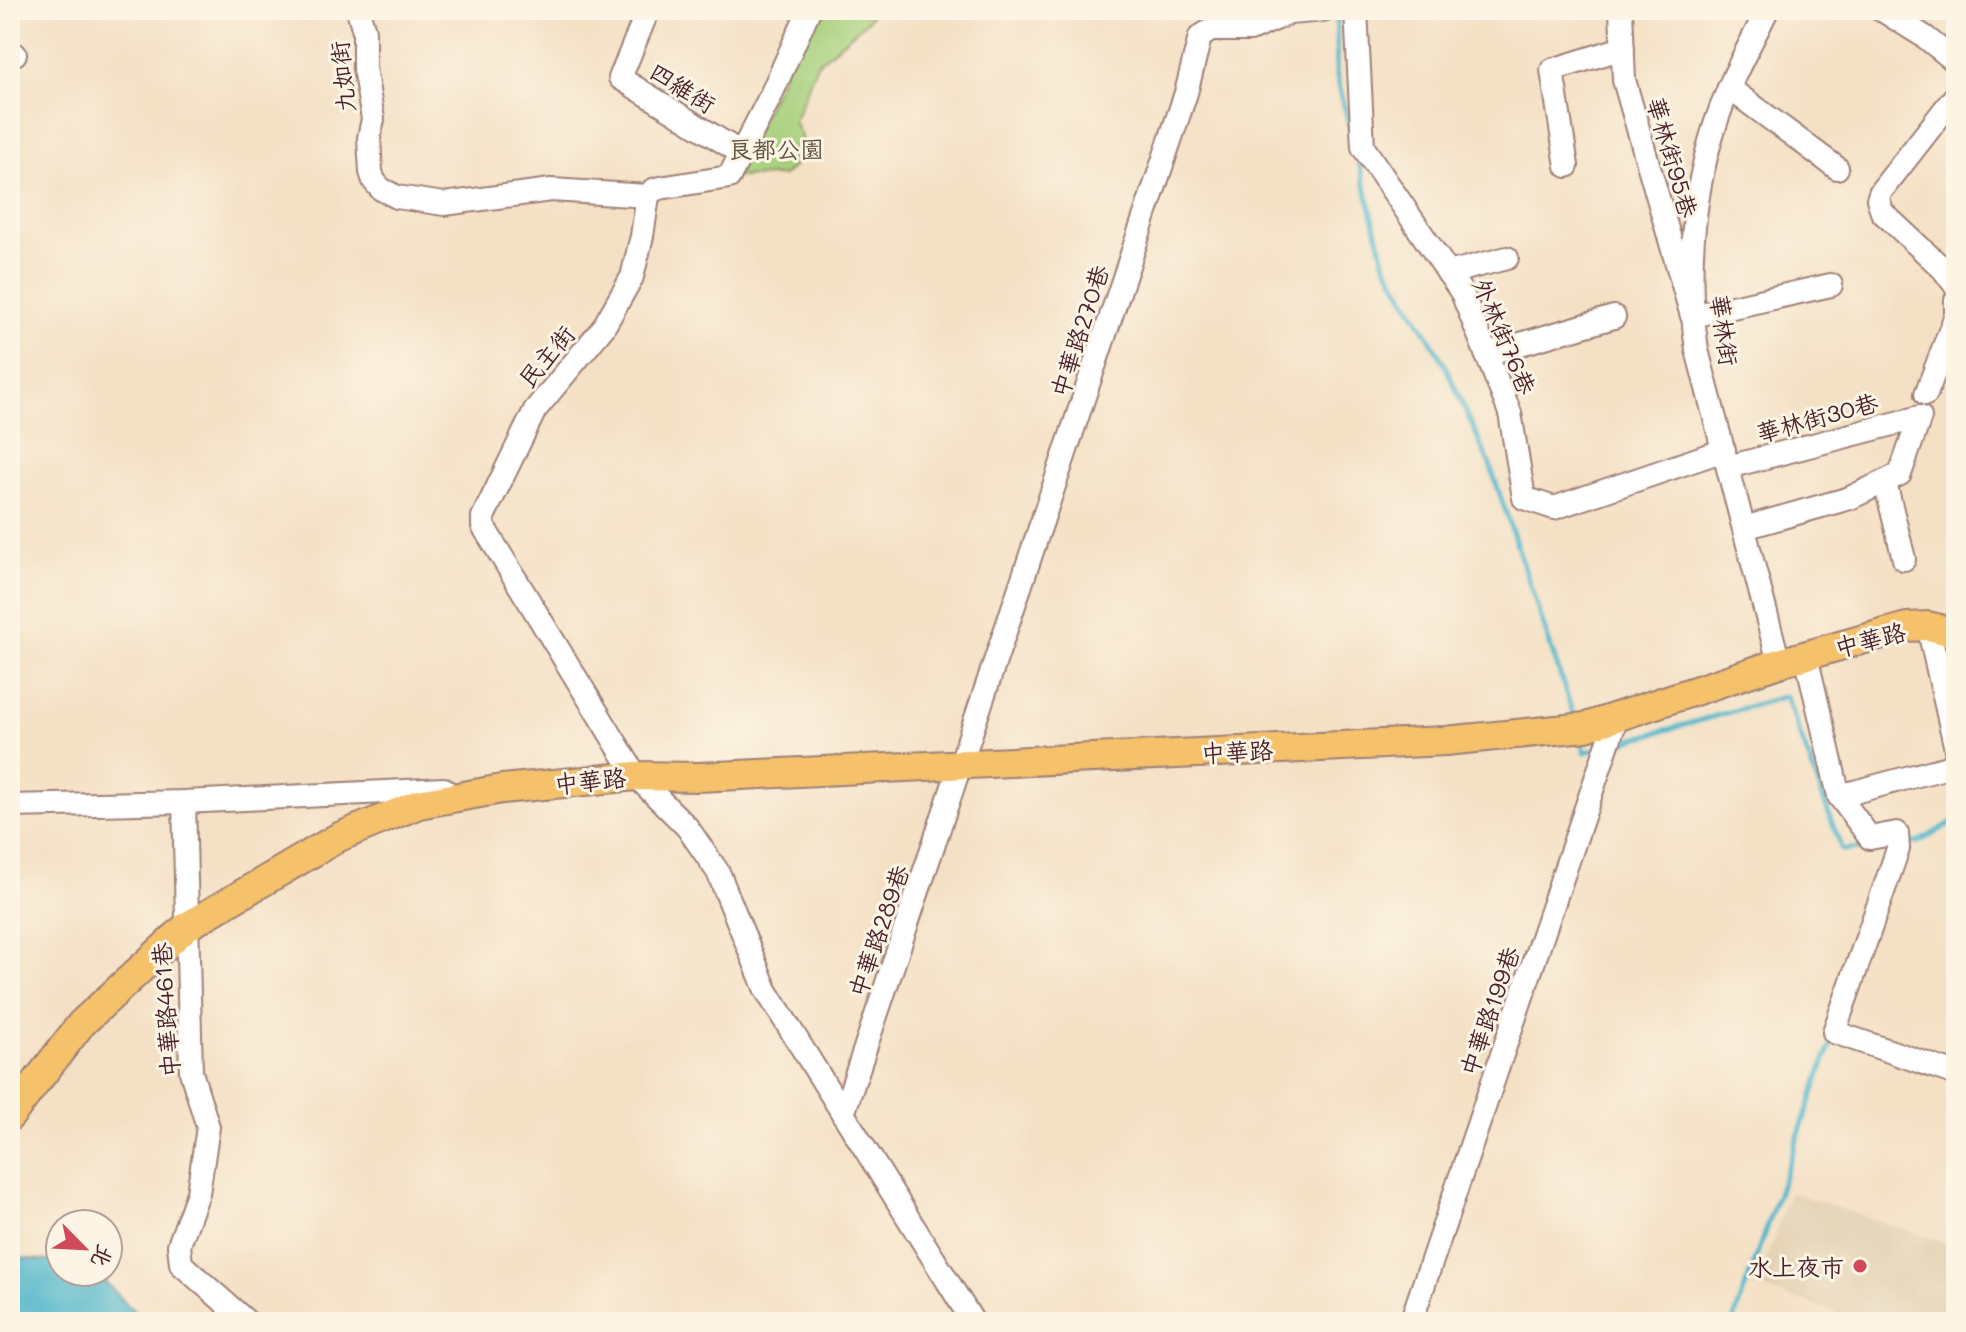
<svg xmlns="http://www.w3.org/2000/svg" width="1966" height="1332" font-family="Mali,'LXGW WenKai TC',sans-serif">
<style>
.built{fill:#e4d2b4}
.green{fill:#a6cf7a;stroke:#787752;stroke-width:2}
.water{fill:#4db5cb;stroke:#4c6a7b;stroke-width:2}
.lines{fill:none;stroke-linecap:round;stroke-linejoin:round}
.stream{stroke:#4db5cb;stroke-width:5}
.minor-casing{stroke:#9f8078;stroke-width:26}
.major-casing{stroke:#9f8078;stroke-width:32}
.minor{stroke:#fff;stroke-width:22}
.major{stroke:#f5c16b;stroke-width:28}
.poi-dot{fill:#d1495b;stroke:#fcf5e5;stroke-width:3}
.labels{text-anchor:middle;dominant-baseline:central;stroke-width:6;stroke-linejoin:round;paint-order:stroke}
.street-label{font-size:24px;fill:#4a1f2b;stroke:#fcf5e5}
.park-label{font-size:24px;fill:#665443;stroke:#fcf5e5}
.poi-label{font-size:24px;fill:#4a1f2b;stroke:#fcf5e5;text-anchor:end}
</style>
<rect width="100%" height="100%" fill="#fcf5e5"/>
<filter id="ink" filterUnits="userSpaceOnUse"><feTurbulence type="fractalNoise" baseFrequency=".0125" numOctaves="2"/><feDisplacementMap in="SourceGraphic" scale="16" xChannelSelector="R" yChannelSelector="G"/><feConvolveMatrix kernelMatrix="1 2 1 2 8 2 1 2 1" color-interpolation-filters="sRGB"/></filter>
<filter id="wash" filterUnits="userSpaceOnUse"><feTurbulence type="fractalNoise" baseFrequency=".006" numOctaves="4" result="noise"/><feDisplacementMap in="SourceGraphic" scale="32" xChannelSelector="R" yChannelSelector="G"/><feGaussianBlur stdDeviation="1.8" result="paint"/><feColorMatrix in="noise" values="0 0 0 0 0 0 0 0 0 0 0 0 0 0 0 0 0 1.4 0 .05"/><feComposite in="paint" operator="in"/></filter>
<g filter="url(#wash)">
<rect width="100%" height="100%" fill="#f4e0c4"/>
<polygon class="built" points="1790,1192 1956,1246 1956,1322 1863,1322 1757,1286"/>
<path class="green" d="M813 10H875L867 21 817 64 794 122C809 149 806 156 783 176L734 177Z"/>
<polygon class="water" points="10,1257 60,1262 60,1272 95,1272 145,1322 10,1322"/>
<g class="lines">
<g class="stream">
<polyline points="1337,10 1336,73 1352,137"/>
<polyline points="1357,155 1385,264 1443,361 1490,465 1574,717"/>
<polyline points="1581,738 1585,752 1600,748"/>
<polyline points="1613,745 1786,696 1842,850 1869,847"/>
<polyline points="1903,844 1919,842 1956,820"/>
<polyline points="1733,1322 1832,1040"/>
</g>
</g>
</g>
<g filter="url(#ink)">
<g class="lines">
<defs>
<g id="minor">
<polyline points="358,10 364,31 364,68 373,119 369,138 371,172 374,181 381,189 397,197 444,204 551,190 648,196"/>
<polyline points="648,10 620,78 741,153"/>
<polyline points="809,10 770,97 729,177 660,188 653,190 648,196 642,236 632,277 603,328 535,410 483,517 483,526 636,776 687,827 718,872 766,990 973,1322"/>
<polyline points="1356,10 1363,147 1462,293 1510,413 1524,498 1554,508 1724,450"/>
<polyline points="1621,10 1624,80 1692,316 1831,285"/>
<path d="M1767 10C1755 36 1740 61 1729 88 1694 170 1684 262 1697 350L1779 663"/>
<polyline points="1882,10 1925,37 1956,62"/>
<polyline points="10,52 15,54"/>
<polyline points="1729,88 1837,168"/>
<polyline points="1956,95 1881,191 1878,199 1882,212 1943,269 1956,286"/>
<polyline points="1567,166 1552,70 1623,48"/>
<polyline points="1448,273 1507,258"/>
<polyline points="1486,354 1614,317"/>
<polyline points="1926,394 1956,315 1956,300"/>
<polyline points="1728,467 1920,417 1900,474 1850,498 1744,528"/>
<polyline points="1885,482 1904,559"/>
<polyline points="1928,626 1956,749"/>
<polyline points="1806,656 1839,796 1952,766 1956,757"/>
<polyline points="1839,796 1870,838 1897,833 1898,849 1834,1032 1956,1074"/>
<polyline points="184,802 191,1072 208,1127 198,1193 179,1245 181,1264 247,1322"/>
<polyline points="10,806 184,802 444,789"/>
<polyline points="843,1114 1186,93 1200,37 1211,30 1250,30 1289,13 1324,10"/>
<polyline points="1411,1322 1617,717"/>
</g>
<polyline id="major" points="10,1116 81,1024 186,927 339,837 419,804 502,789 636,776 698,777 1445,741 1586,727 1779,663 1907,627 1928,626 1956,633"/>
</defs>
<use href="#minor" class="minor-casing"/>
<use href="#major" class="major-casing"/>
<use href="#minor" class="minor"/>
<use href="#major" class="major"/>
</g>
</g>
<circle class="poi-dot" cx="1860" cy="1266" r="8"/>
<g class="labels">
<g class="street-label">
<text transform="translate(342 77) rotate(-96)">九如街</text>
<text transform="translate(683 87) rotate(32)">四維街</text>
<text transform="translate(1673 157) rotate(74)">華林街95巷</text>
<text transform="translate(1725 330) rotate(82)">華林街</text>
<text transform="translate(1079 331) rotate(-72)">中華路270巷</text>
<text transform="translate(1505 336) rotate(67)">外林街76巷</text>
<text transform="translate(546 356) rotate(-50)">民主街</text>
<text transform="translate(1817 417) rotate(-15)">華林街30巷</text>
<text transform="translate(1870 639) rotate(-14)">中華路</text>
<text transform="translate(1237 751) rotate(-3)">中華路</text>
<text transform="translate(590 780) rotate(-6)">中華路</text>
<text transform="translate(878 931) rotate(-71)">中華路289巷</text>
<text transform="translate(165 1010) rotate(-94)">中華路461巷</text>
<text transform="translate(1489 1011) rotate(-71)">中華路199巷</text>
</g>
<g class="park-label">
<text x="776" y="148">良都公園</text>
</g>
<g class="poi-label">
<text x="1844" y="1266">水上夜市</text>
</g>
</g>
<rect width="1966" height="1332" fill="none" stroke="#fcf5e5" stroke-width="40"/>
<g transform="translate(84 1248) rotate(114)"><circle r="38" fill="#fcf5e5" stroke="#b59f9b" stroke-width="2"/>
<path d="M0-6L14 30L0 20L-14 30Z" fill="#d1495b"/>
<text y="-12" font-size="22" font-weight="bold" text-anchor="middle" fill="#4a1f2b">北</text>
</g>
</svg>
